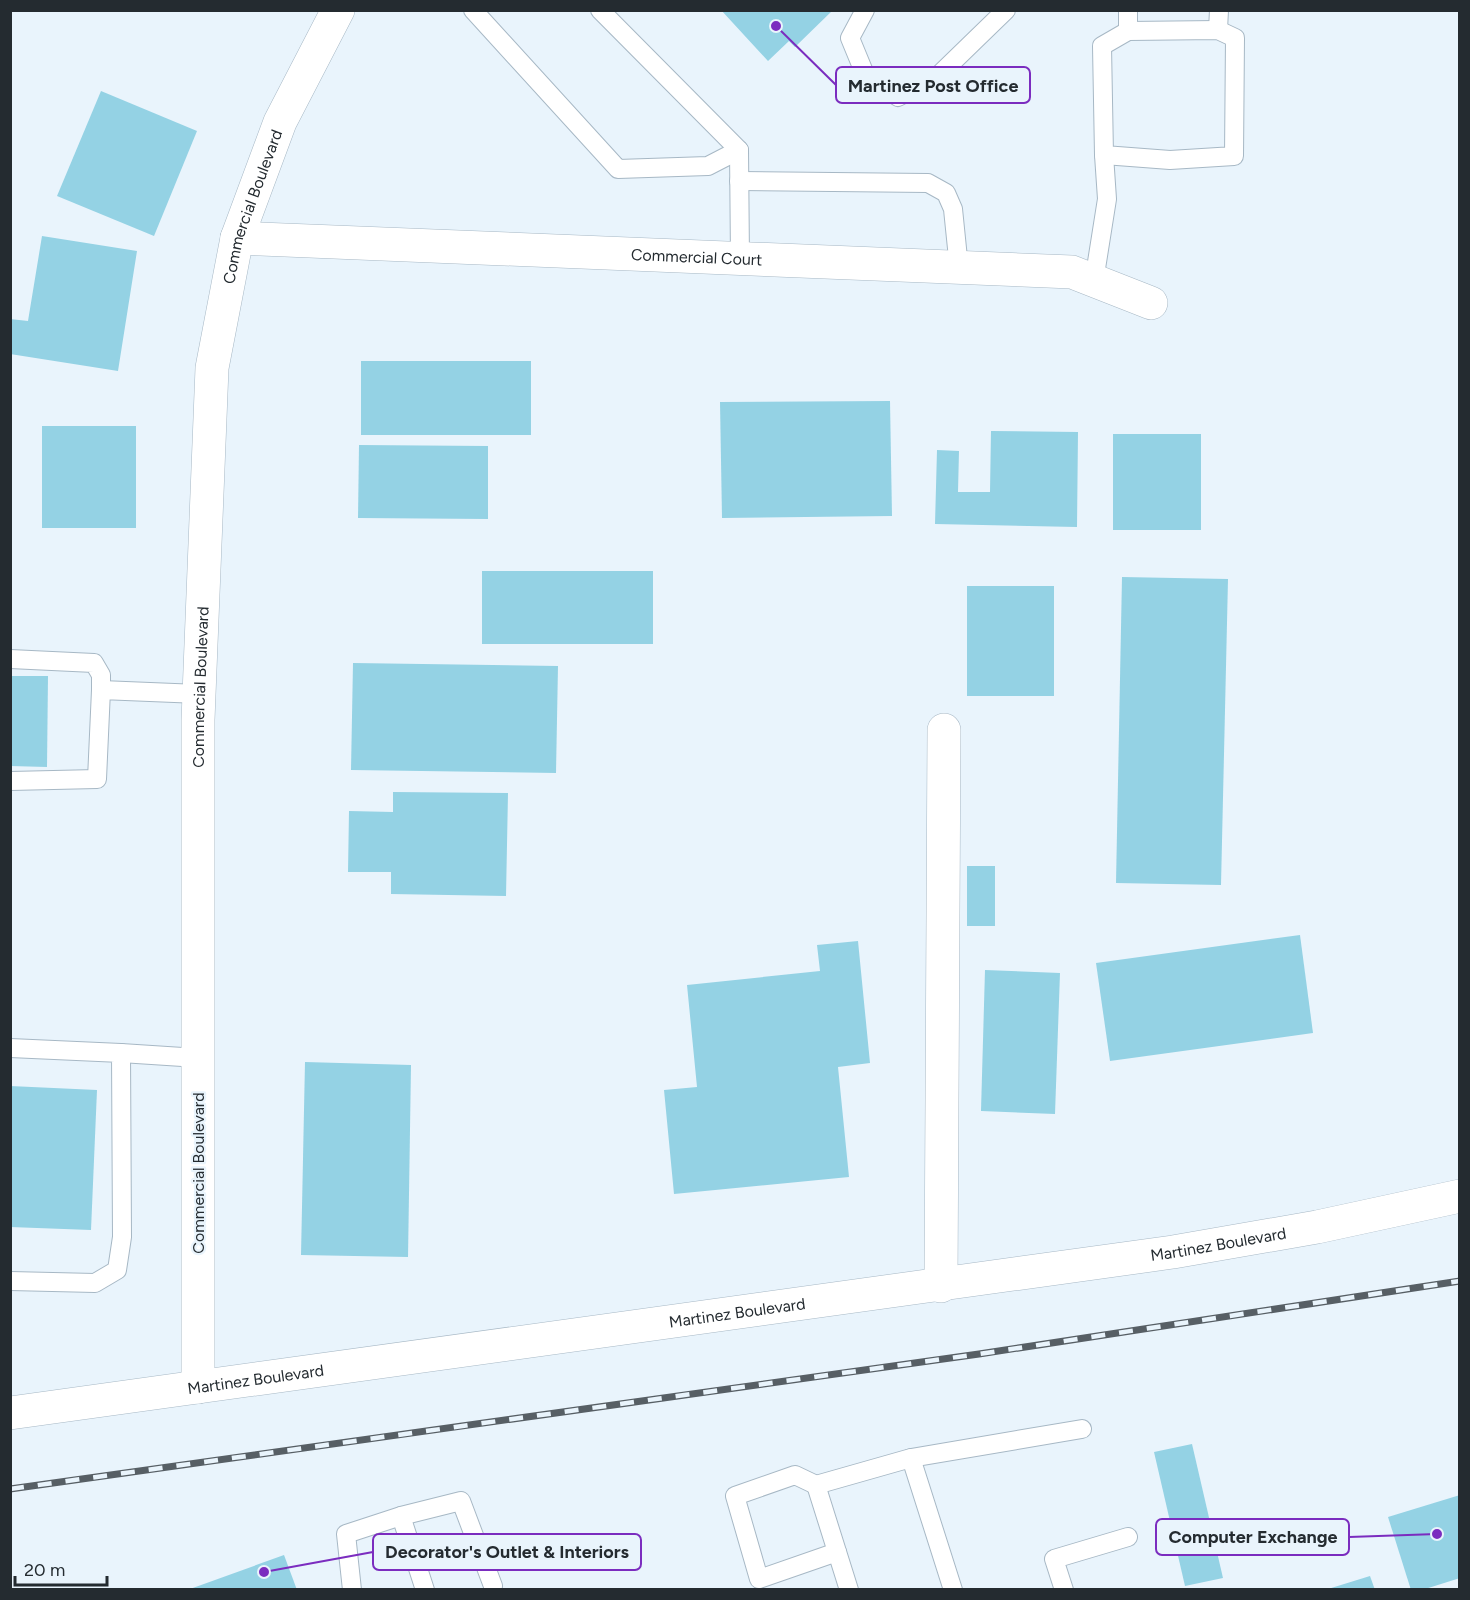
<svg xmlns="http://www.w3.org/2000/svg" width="1470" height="1600" font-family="Figtree,sans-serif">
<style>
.building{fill:#94d2e4}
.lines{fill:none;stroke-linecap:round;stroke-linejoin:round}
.lane-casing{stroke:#a7b8c5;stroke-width:20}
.street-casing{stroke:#a7b8c5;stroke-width:34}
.lane{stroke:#fff;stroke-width:18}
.street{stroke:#fff;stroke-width:33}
.rail-casing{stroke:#575f65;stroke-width:7}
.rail{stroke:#e9f4fc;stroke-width:4.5;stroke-dasharray:14;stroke-linecap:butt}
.labels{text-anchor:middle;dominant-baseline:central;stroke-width:4.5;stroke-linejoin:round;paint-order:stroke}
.street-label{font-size:16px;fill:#242b30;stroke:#e9f4fc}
.leader{fill:none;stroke:#7b2cbf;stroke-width:2}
.callout-dot{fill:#7b2cbf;stroke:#e9f4fc;stroke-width:2}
.callout{fill:#e9f4fc;stroke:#7b2cbf;stroke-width:2}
.callout-label{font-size:18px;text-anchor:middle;font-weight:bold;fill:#242b30}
</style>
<rect width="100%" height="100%" fill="#e9f4fc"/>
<g class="building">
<polygon points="721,10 833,10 795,47 789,41 768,61"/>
<polygon points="101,91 197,131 154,236 57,196"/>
<polygon points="42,236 137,251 118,371 10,354 10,319 28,321"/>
<rect x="361" y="361" width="170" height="74"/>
<polygon points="890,401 892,516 722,518 720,402"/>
<rect x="42" y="426" width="94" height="102"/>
<polygon points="991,431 1078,432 1077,527 935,524 937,450 959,451 958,492 990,492"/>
<rect x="1113" y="434" width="88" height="96"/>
<polygon points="359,445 488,446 488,519 358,518"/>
<rect x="482" y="571" width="171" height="73"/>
<polygon points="1122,577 1228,579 1221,885 1116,883"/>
<rect x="967" y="586" width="87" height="110"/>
<polygon points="353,663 558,666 556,773 351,770"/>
<polygon points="10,676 48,676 47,767 10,766"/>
<polygon points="393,792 508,793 506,896 391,894 391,872 348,872 349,811 393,812"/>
<rect x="967" y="866" width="28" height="60"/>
<polygon points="1300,935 1313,1033 1110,1061 1096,963"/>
<polygon points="858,941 870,1063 838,1067 849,1177 674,1194 664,1090 697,1087 687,985 820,971 817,945"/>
<polygon points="985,970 1060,973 1055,1114 981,1111"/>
<polygon points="305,1062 411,1065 408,1257 301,1255"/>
<polygon points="10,1086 97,1090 91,1230 10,1227"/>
<polygon points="1192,1444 1223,1578 1185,1586 1154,1452"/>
<polygon points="1460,1495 1460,1578 1422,1590 1411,1590 1388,1517"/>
<polygon points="284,1555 297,1590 190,1590 190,1589"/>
<polygon points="1370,1576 1375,1590 1328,1590 1328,1589"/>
</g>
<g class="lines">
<defs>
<g id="lane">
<polyline points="473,10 618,169 708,166 739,150"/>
<polyline points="600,10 739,150 740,259"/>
<polyline points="865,10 850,38 864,72 898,97 938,76 1006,10"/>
<polyline points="1128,10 1128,31"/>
<polygon points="1218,30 1235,38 1234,156 1170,160 1104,155 1102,46 1128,31"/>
<polyline points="1218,30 1219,10"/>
<polyline points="739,181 928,183 946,193 953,209 959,268"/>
<polyline points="1094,281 1107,199 1104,155"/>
<polyline points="10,659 94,663 101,675 101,690"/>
<polyline points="10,781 97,779 101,690 199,694"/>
<polyline points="10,1048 121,1053 122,1237 117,1270 95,1283 10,1281"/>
<polyline points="121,1053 198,1058"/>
<polyline points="911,1458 1082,1429"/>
<polyline points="816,1485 795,1475 735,1496 759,1579 837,1552"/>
<polyline points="352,1590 346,1534 401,1516"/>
<polyline points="425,1590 401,1516 461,1501 493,1586"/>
<polyline points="849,1590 816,1485 911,1458 953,1590"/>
<polyline points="1064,1590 1054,1559 1128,1537"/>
</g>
<g id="street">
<path id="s1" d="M237 238 1072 272 1151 303"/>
<polyline points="941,1286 944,730"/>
<path id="s2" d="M198 1387V720L212 368 237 238 280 122 338 10"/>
<path id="s3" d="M10 1413 1173 1252 1317 1227 1460 1196"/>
</g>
</defs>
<use href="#lane" class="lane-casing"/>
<use href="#street" class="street-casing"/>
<use href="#lane" class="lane"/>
<use href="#street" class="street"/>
<defs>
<polyline id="rail" points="10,1489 979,1354 1460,1281"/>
</defs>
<use href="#rail" class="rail-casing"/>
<use href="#rail" class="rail"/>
</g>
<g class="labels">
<g class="street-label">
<text stroke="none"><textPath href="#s2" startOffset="1186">Commercial Boulevard</textPath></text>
<text stroke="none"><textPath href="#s1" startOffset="460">Commercial Court</textPath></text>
<text stroke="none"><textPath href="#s2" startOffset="700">Commercial Boulevard</textPath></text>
<text transform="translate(198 1173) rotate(-90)">Commercial Boulevard</text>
<text stroke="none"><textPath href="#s3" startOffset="1220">Martinez Boulevard</textPath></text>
<text stroke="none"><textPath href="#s3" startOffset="734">Martinez Boulevard</textPath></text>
<text stroke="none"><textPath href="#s3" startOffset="248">Martinez Boulevard</textPath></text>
</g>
</g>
<path class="leader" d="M776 26L836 85M1437 1534L1349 1537M264 1572L373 1552"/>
<g class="callout-dot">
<circle cx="776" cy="26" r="6"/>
<circle cx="1437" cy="1534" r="6"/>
<circle cx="264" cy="1572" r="6"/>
</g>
<g class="callout">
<rect x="836" y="67" width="194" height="36" rx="6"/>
<rect x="1156" y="1519" width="193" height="36" rx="6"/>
<rect x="373" y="1534" width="268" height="36" rx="6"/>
</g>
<g class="callout-label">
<text x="933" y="92">Martinez Post Office</text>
<text x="1253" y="1543">Computer Exchange</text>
<text x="507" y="1558">Decorator's Outlet &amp; Interiors</text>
</g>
<rect width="1470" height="1600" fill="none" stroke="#242b30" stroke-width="24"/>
<path d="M15 1576v9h92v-9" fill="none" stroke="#242b30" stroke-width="3"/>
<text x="24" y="1576" font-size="18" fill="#242b30" stroke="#e9f4fc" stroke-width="4.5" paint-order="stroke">20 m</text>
</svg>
